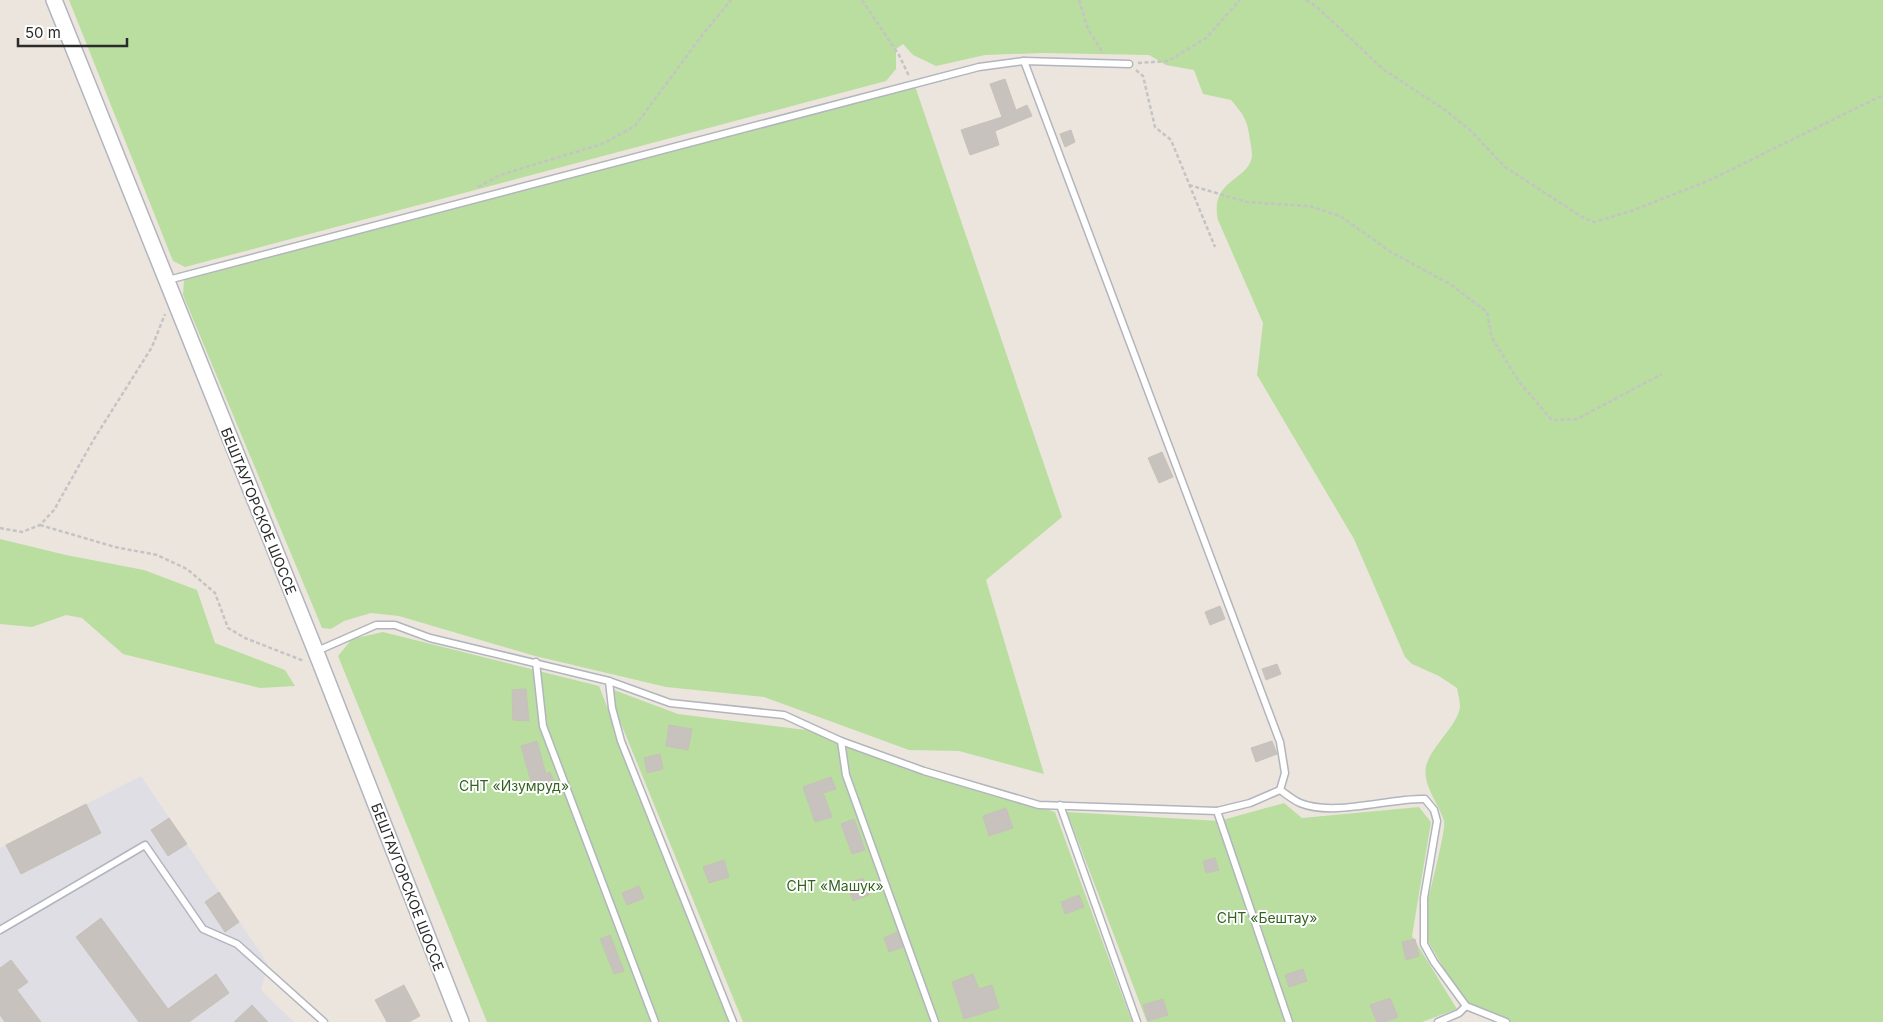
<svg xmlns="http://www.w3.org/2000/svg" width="1883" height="1022" font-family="Inter,sans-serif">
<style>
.industrial{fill:#e0dee5}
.green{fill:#b9dea0}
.building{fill:#c7c2be;stroke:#c7c1b8}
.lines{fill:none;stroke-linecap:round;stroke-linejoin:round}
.service-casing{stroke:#b2b5bd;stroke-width:9}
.tertiary-casing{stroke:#b2b5bd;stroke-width:18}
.path{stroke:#c4c4c4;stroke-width:2.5;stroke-dasharray:4 2.5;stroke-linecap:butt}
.service{stroke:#fff;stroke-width:6}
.tertiary{stroke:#fff;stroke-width:15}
.labels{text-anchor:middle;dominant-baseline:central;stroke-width:4;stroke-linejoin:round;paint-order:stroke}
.street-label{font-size:14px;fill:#2b2b2b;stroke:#fff}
.park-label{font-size:14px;fill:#336320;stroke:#fff}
</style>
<rect width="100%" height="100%" fill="#ece5de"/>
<polygon class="industrial" points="141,776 268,964 261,990 294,1022 0,1022 0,848"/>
<g class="green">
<path d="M69 0H1883V1022H1510L1467 1009 1421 929C1424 914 1447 829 1444 821 1439 803 1420 783 1427 763 1434 744 1458 724 1460 707 1460 701 1458 694 1457 688L1439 676 1412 664 1405 657 1354 539 1257 375 1263 323 1218 220C1209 179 1249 181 1252 156 1252 151 1251 145 1250 141 1248 121 1244 115 1231 100L1203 94 1194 70 1166 65 1149 55 1043 53 985 55 936 66 913 55 903 44 896 49V69L886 81 185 267 173 261Z"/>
<polygon points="915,86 1062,517 986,580 1044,774 959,751 909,750 764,697 666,687 535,656 399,616 371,613 344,621 331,629 322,628 183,295 184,280 191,274"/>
<polygon points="0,539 66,555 144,570 197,590 215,643 285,670 295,686 260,688 123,654 82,618 66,615 32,627 0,624"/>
<polygon points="383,632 599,686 729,1022 487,1022 338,656 352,639"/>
<polygon points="606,687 678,714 806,730 1055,812 1132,1022 743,1022"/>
<polygon points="1284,803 1302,818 1419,807 1431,822 1412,936 1457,1009 1422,1022 1147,1022 1067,812 1219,821"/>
</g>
<g class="building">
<polygon points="1005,79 1016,110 1027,105 1032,116 995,131 999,145 970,155 961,130 1002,117 990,84"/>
<polygon points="1071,130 1075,142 1065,147 1060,134"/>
<polygon points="1162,452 1173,477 1159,483 1148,458"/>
<polygon points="1220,606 1225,619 1210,625 1205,612"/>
<polygon points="1277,664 1281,674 1266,680 1262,669"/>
<polygon points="526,689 529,721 513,720 512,690"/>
<polygon points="669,725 692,729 688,750 666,746"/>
<polygon points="537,741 546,774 550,772 555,784 534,792 521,746"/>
<polygon points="1272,741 1277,754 1256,762 1251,748"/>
<polygon points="660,754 663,769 647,773 644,758"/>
<polygon points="831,777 836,789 823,793 832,817 815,822 803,787"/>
<polygon points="86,804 101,833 21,874 6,845"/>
<polygon points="1006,808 1013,828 989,836 983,816"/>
<polygon points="169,818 187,844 168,856 151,830"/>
<polygon points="854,819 865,850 852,854 841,824"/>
<polygon points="1215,858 1219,870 1206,873 1203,861"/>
<polygon points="724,860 729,877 709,883 703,867"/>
<polygon points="863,878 869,895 853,901 847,884"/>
<polygon points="639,886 644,898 627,905 622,893"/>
<polygon points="219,892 239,922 225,932 205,902"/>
<polygon points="1079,895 1084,907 1065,914 1061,902"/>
<polygon points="101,918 168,1009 216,974 229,993 189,1022 139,1022 76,937"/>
<polygon points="897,932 903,947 889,952 884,938"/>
<polygon points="610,935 624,971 614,974 600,939"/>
<polygon points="1415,939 1419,956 1406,960 1402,942"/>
<polygon points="11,960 28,982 17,990 41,1022 5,1022 0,1015 0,968"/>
<polygon points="1303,969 1307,981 1289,987 1285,975"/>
<polygon points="973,974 979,989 992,985 999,1008 964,1019 952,982"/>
<polygon points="404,985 420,1016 409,1022 387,1022 375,1000"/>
<polygon points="1390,998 1398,1017 1385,1022 1377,1022 1370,1005"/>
<polygon points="1163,999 1168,1015 1148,1021 1143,1005"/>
<polygon points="252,1005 268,1022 234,1022"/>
</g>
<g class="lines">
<defs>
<g id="service">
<polyline points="168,280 979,67 1024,61 1129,64"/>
<polyline points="317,651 376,625 395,625 430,638 609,681 670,703 784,715 841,741 924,771 1039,805 1217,811 1250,803 1280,790 1285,773 1280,742 1024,61"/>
<polyline points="536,662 543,726 655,1022"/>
<polyline points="609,681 612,708 621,741 733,1022"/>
<polyline points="841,741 846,775 935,1022"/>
<path d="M1280 790C1286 794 1293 800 1300 803 1334 817 1388 798 1425 799L1434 810 1437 821 1424 898V944L1434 962 1466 1006 1506 1022"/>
<polyline points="1060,805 1137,1022"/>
<polyline points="1217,811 1289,1022"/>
<polyline points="0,930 145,845 203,929 237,944 324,1022"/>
<polyline points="1438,1022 1459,1013 1466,1006"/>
</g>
<polyline id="tertiary" points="54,0 316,652 461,1022"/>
</defs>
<use href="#service" class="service-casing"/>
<use href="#tertiary" class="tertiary-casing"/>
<g class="path">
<polyline points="862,0 899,55 909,76"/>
<polyline points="1079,0 1088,29 1103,53"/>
<polyline points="1306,0 1318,8 1383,69 1445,110 1470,130 1505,167 1582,217 1594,222 1631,211 1708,181 1883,95"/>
<polyline points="1138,63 1168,61 1206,38 1240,0"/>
<polyline points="1136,70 1143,76 1155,127 1171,140 1215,247"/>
<polyline points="1189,185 1247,202 1309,206 1340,216 1391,252 1450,284 1487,312 1492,338 1520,383 1552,420 1577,419 1662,374"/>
<polyline points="478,187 500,175 602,144 635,126 703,34 731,0"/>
<polyline points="40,525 115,547 157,555 187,569 215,593 228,628 245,638 304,661"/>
<polyline points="0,528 22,532 40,525 54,510 94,439 152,347 165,314"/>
</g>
<use href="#service" class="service"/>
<use href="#tertiary" class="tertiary"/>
</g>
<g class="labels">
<g class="street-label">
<text transform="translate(259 511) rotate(68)">БЕШТАУГОРСКОЕ ШОССЕ</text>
<text transform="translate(408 887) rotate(69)">БЕШТАУГОРСКОЕ ШОССЕ</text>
</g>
<g class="park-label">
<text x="514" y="785">СНТ «Изумруд»</text>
<text x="835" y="885">СНТ «Машук»</text>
<text x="1267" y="917">СНТ «Бештау»</text>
</g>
</g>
<path d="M18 38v8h109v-8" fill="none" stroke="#2b2b2b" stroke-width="2.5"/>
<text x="25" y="38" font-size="15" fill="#2b2b2b" stroke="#ffffff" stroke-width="4" paint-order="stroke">50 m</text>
</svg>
